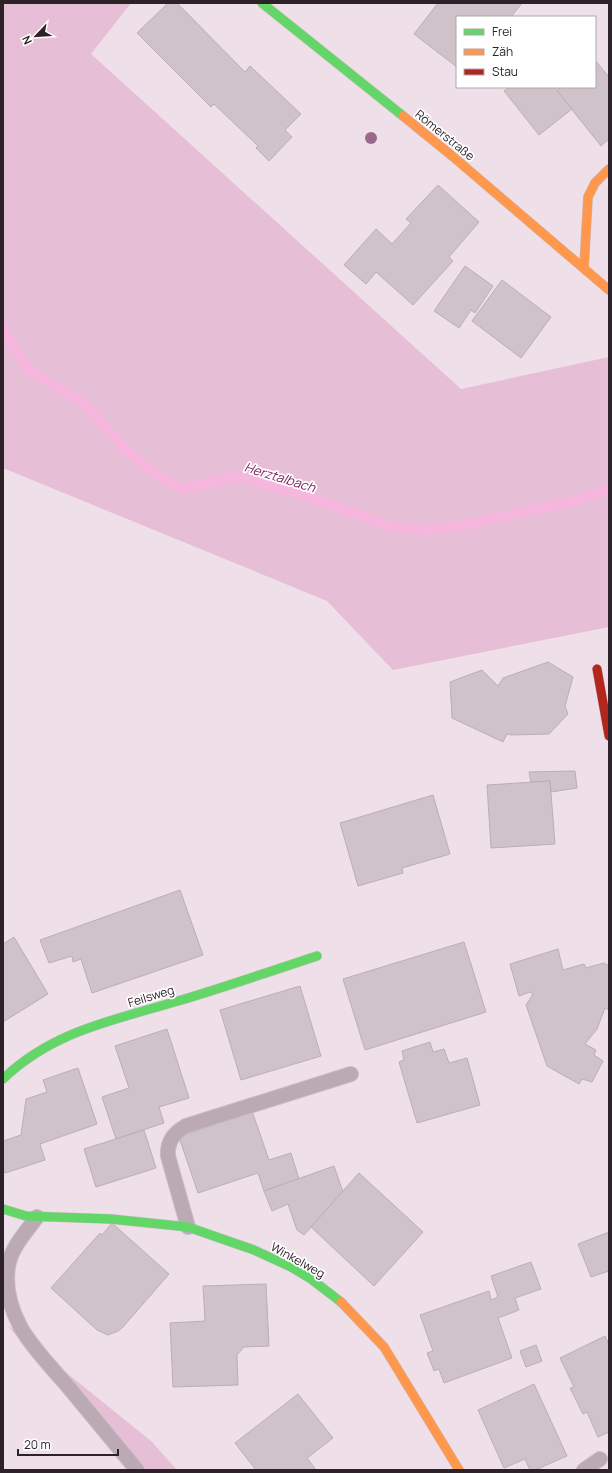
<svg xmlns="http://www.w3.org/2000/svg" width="612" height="1473" font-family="Manrope,sans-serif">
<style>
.green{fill:#e6bed6}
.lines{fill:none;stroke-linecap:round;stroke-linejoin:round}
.stream{stroke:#f6b6de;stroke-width:10}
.building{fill:#cfc2c9;stroke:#bbaeb5}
.lane-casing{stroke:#cabfc5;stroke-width:16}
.fast-casing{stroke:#cabfc5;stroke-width:10}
.slow-casing{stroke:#cabfc5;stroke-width:10}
.jam-casing{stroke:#cabfc5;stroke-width:10}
.lane{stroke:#bba9b4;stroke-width:14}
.fast{stroke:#63d668;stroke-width:9}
.slow{stroke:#ff974d;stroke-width:9}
.jam{stroke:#b3261e;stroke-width:9}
.tree{fill:#9a6a8c}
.labels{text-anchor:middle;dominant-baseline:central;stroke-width:3.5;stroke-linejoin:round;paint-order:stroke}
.street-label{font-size:12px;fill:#2c2228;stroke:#fff}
.water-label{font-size:13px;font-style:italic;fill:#791a5f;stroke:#fff}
</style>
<rect width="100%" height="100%" fill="#efdfe8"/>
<g class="green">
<polygon points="3,3 131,3 91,54 461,389 609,357 609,627 393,670 327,601 3,468"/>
<polygon points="6,1324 151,1441 177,1470 135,1470"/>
</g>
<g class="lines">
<polyline class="stream" points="3,325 6,334 28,370 83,403 127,451 146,467 181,489 239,476 300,494 392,527 426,530 469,524 574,501 609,489"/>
</g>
<g class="building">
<polygon points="168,3 177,3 245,72 250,66 301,114 285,130 292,137 269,161 256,148 258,146 214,104 211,107 137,33"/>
<polygon points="438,3 522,3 511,17 457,17 457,67 414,34"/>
<polygon points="595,60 609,77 609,139 601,146 557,91 561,87 595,87"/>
<polygon points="510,87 561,87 557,91 572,109 539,135 504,91"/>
<polygon points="438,185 479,222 449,257 453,261 413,305 376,272 366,284 344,265 376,229 392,244 411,223 406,219"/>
<polygon points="465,266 493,286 475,313 471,310 459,328 434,311"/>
<polygon points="502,280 551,317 521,358 472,321"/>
<polygon points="548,662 573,677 565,706 568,714 549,734 511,735 507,734 503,742 452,718 450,682 482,670 498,686 503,678"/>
<polygon points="575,771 577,788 551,792 550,781 531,782 529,772"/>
<polygon points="550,781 555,844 491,848 487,785"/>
<polygon points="433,795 450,854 402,868 403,873 358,886 340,823"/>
<polygon points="180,890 203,955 92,993 81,959 73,962 72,956 49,963 40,940"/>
<polygon points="14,937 48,994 3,1022 3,944"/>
<polygon points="464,942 486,1012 365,1050 343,979"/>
<polygon points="558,949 563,970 584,964 586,968 604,963 609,966 609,1010 605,1008 597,1029 585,1044 596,1050 594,1055 603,1061 592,1082 582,1079 579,1084 547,1066 526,1005 533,994 530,992 519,996 510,964"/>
<polygon points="300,986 321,1056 241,1080 220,1010"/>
<polygon points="167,1029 189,1098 159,1107 164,1123 116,1139 102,1097 129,1088 115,1046"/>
<polygon points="430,1042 433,1052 444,1049 449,1063 467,1058 480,1105 417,1123 399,1062 404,1060 402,1051"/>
<polygon points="78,1068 97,1124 40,1144 45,1160 5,1173 3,1168 3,1141 21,1135 26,1099 47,1092 43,1080"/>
<polygon points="252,1111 269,1160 291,1153 299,1179 264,1191 258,1173 198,1193 179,1137"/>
<polygon points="144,1130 156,1168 96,1187 84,1149"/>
<polygon points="334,1166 343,1192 304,1235 297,1230 288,1204 272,1211 264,1191"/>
<polygon points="359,1173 423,1232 374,1286 311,1227"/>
<polygon points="112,1223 169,1274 123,1327 118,1331 108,1335 97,1330 51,1288 100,1233 102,1235"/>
<polygon points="609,1232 609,1271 591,1277 578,1244"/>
<polygon points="531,1262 541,1289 515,1298 519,1310 498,1318 512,1358 444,1383 439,1369 434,1371 427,1353 433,1351 420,1315 489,1291 491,1300 498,1297 491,1276"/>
<polygon points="266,1284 269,1346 244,1347 237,1355 238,1385 173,1387 170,1323 205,1321 203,1286"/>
<polygon points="605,1336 609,1345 609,1432 598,1437 587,1412 583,1414 570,1388 574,1387 560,1358"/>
<polygon points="536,1345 542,1361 526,1367 520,1351"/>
<polygon points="534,1384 567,1456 535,1470 530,1470 525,1459 504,1468 478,1410"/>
<polygon points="298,1394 333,1438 307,1458 316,1470 256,1470 235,1443"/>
</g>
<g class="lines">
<defs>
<g id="lane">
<path d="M37 1217C25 1233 11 1248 8 1267 5 1287 10 1307 20 1326 29 1344 51 1367 65 1383 89 1412 113 1441 137 1470"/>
<path d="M188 1227 168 1156C167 1141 174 1133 186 1126L351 1074"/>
<polyline points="584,1470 600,1459"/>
</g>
<g id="fast">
<polyline points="262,3 403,116"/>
<path d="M3 1079C53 1031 114 1020 178 1001 225 987 271 971 317 956"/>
<polyline points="3,1209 26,1216 111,1219 188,1227 254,1250 291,1267 311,1279 341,1302"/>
</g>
<g id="slow">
<polyline points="403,116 451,155 609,290"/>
<polyline points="584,268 588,197 595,183 609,169"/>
<polyline points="341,1302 384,1347 459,1470"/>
</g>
<polyline id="jam" points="597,669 609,736"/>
</defs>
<use href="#lane" class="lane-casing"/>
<use href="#fast" class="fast-casing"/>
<use href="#slow" class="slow-casing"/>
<use href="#jam" class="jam-casing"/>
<use href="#lane" class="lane"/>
<use href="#fast" class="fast"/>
<use href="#slow" class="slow"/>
<use href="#jam" class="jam"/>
</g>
<circle class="tree" cx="371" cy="138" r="6"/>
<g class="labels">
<g class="street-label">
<text transform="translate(445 135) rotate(39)">Römerstraße</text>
<text transform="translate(151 996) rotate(-17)">Feilsweg</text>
<text transform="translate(298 1260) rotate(29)">Winkelweg</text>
</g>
<g class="water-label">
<text transform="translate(280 477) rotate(17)">Herztalbach</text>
</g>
</g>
<rect width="612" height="1473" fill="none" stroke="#2c2228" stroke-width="8"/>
<rect x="456" y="16" width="140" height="72" fill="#ffffff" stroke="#aba7a9"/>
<rect x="464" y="29" width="20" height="6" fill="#63d668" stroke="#aba7a9"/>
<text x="492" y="36" font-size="12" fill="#2c2228">Frei</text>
<rect x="464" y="49" width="20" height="6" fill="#ff974d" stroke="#aba7a9"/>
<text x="492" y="56" font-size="12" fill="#2c2228">Zäh</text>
<rect x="464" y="69" width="20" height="6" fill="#b3261e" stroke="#aba7a9"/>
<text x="492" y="76" font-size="12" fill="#2c2228">Stau</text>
<g transform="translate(36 36) rotate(245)" stroke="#ffffff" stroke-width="3" paint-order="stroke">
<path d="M0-3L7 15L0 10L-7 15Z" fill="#2c2228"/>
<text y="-6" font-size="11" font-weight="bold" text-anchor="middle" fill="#2c2228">N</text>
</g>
<path d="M18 1449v6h100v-6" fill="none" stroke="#2c2228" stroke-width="2"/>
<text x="24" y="1449" font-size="12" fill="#2c2228" stroke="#ffffff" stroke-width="3" paint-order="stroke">20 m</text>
</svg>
